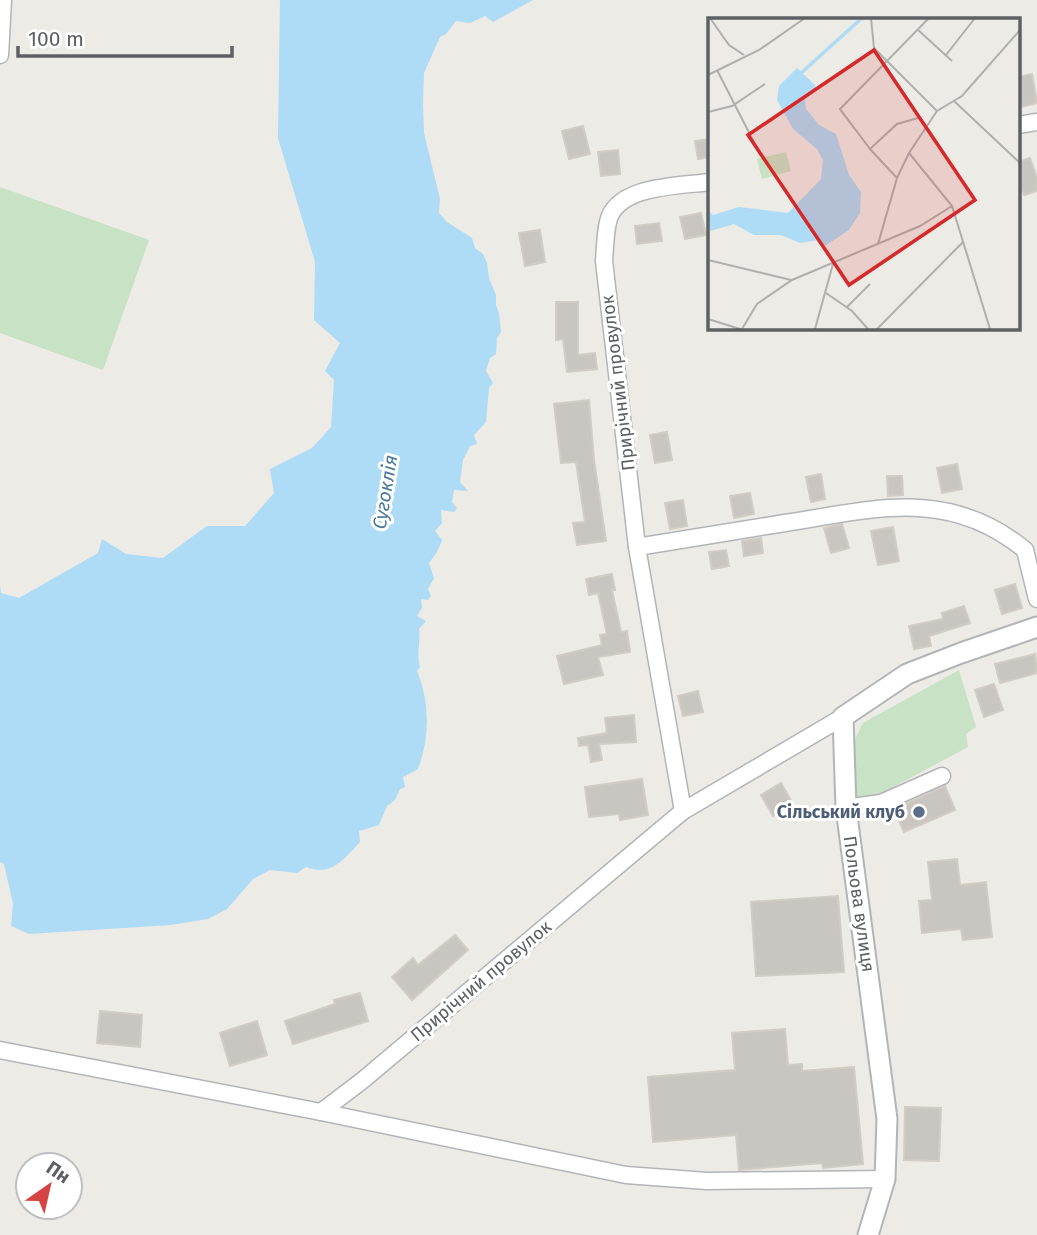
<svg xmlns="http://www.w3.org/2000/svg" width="1037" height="1235" font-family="'Fira Sans',sans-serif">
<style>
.green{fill:#c7e2c4}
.water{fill:#aedbf5}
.building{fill:#c9c6c2;stroke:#d1ccc4;stroke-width:2}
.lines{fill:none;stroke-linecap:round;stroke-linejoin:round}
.minor-casing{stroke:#b2b5b8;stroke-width:19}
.tertiary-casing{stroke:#b2b5b8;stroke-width:23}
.minor{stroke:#fff;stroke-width:16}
.tertiary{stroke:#fff;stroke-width:19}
.service-dot{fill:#5c6f8a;stroke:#fff;stroke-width:2.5}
.labels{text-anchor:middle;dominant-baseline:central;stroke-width:6;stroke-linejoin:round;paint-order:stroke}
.street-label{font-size:18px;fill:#5d6064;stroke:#fff}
.service-label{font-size:18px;font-weight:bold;fill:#4e5e75;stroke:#fff;text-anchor:end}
.water-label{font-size:19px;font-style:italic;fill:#49789c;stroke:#fff}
.inset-river{fill:none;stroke:#aedbf5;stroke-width:3.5}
.inset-road{fill:none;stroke:#afafad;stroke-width:2}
.view{fill:#d62828;fill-opacity:0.15;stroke:#d62828;stroke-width:3.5}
.inset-edge{fill:none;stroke:#5d6064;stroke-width:3.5}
</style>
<rect width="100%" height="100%" fill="#edebe5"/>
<g class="green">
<polygon points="0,187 149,240 103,370 0,333"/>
<polygon points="959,670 976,727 966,734 968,747 867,801 853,798 852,745 863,723"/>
</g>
<path class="water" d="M280 0H533L493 22 485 16 470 23 456 21 446 34 440 37 424 73 423 104 424 133 440 199 439 213 447 222 472 238 475 248 483 254 487 263 489 278 496 295V305L499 313 501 332 497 338 496 354 490 358 486 371 493 383 489 388 486 422 474 435 477 444 470 446 463 460 460 482 468 491 454 490 452 502 457 508 454 512 441 510 442 523 435 531 442 540 437 552 429 563 434 578 428 589 431 596 428 600 421 599 422 608 417 616 426 621 419 629C421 643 416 652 420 667L417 671C430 703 430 737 418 769L403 777 405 787 400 789 395 800 387 806 379 825 359 831 360 842C344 859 331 877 306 867L297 873 270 870 253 879 227 909 208 919 171 925 29 934 11 926 13 904 4 864 0 862V585L1 593 19 598 98 553 102 539 126 554 163 558 207 526H245L274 493 270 469 312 448 331 427 334 380 325 371 340 343 314 320 315 262 278 138Z"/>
<g class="building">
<polygon points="1032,74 1037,103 1021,107 1018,77"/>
<polygon points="583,126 590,154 569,159 562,131"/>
<polygon points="710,139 710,157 698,159 695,141"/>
<polygon points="618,150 620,174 601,176 598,152"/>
<polygon points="1030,158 1037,178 1037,191 1024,195 1018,178 1018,162"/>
<polygon points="701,213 706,235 685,239 680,217"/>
<polygon points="659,223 662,241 637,244 635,226"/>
<polygon points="540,230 545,262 525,266 519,233"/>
<polygon points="556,302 578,302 578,355 595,353 597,369 567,372 563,339 556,340"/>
<polygon points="589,400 594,460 606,541 577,545 573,523 585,522 576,462 561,463 554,404"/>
<polygon points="667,432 672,460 655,463 650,435"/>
<polygon points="957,464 962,489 942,493 937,468"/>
<polygon points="821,474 825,499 811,502 806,477"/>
<polygon points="887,476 902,476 903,495 888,496"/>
<polygon points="750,493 754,514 734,518 730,496"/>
<polygon points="683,500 687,526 670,529 665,503"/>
<polygon points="842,524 849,548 831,553 824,528"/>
<polygon points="893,527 899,561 878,565 871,531"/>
<polygon points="761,538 763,553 744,556 742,541"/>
<polygon points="726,550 729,566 712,569 709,552"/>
<polygon points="612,574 615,590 612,590 621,632 627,631 630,652 598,657 603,675 564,684 557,656 602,645 600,635 607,634 598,593 589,595 586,579"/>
<polygon points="1015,584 1022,608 1002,614 995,590"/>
<polygon points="964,606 970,623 929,636 931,646 914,649 909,626 943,619 942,613"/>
<polygon points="1035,654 1037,673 1000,683 995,664"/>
<polygon points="994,684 1003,710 984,717 975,690"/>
<polygon points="698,691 703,712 683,716 678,696"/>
<polygon points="634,715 636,742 599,744 602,760 591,762 588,745 579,746 578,738 607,733 605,718"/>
<polygon points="642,779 648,815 620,820 619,814 589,817 585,787"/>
<polygon points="781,783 793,804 773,816 761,795"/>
<polygon points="945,786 955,810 904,832 894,809"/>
<polygon points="957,859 960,885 986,882 992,937 963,940 961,929 922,933 919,901 932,900 928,862"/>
<polygon points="838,896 844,972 756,976 751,902"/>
<polygon points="455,935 468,950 412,1000 392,977 413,958 418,965"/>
<polygon points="360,993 368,1021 293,1044 285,1021 335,1004 334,1000"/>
<polygon points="100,1011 142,1015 140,1047 97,1043"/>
<polygon points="257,1021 267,1055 230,1066 220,1033"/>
<polygon points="785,1029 788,1065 802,1064 802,1071 854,1067 863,1164 823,1168 822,1163 739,1170 736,1135 653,1142 648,1077 735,1070 732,1033"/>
<polygon points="905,1107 941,1108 939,1161 904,1160"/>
</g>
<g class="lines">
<defs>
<g id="minor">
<polyline points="0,55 3,0"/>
<polyline points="1018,125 1037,122"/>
<path d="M637 547 604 261C605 249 605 235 608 222 616 185 679 186 710 182"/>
<polyline points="1025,550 1037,599"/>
<polyline points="846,808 881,803 942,776"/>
<polyline points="683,811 843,717"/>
<polyline points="0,1050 321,1112 626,1175 707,1181 885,1179"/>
<path d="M321 1112 363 1080 683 811 637 547C686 539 736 531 785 523 874 509 949 487 1025 550"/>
</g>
<polyline id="tertiary" points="868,1235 885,1179 887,1119 846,808 843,717 907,674 961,653 1037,627"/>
</defs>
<use href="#minor" class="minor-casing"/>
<use href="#tertiary" class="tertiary-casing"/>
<use href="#minor" class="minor"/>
<use href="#tertiary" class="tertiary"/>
</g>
<circle class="service-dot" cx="919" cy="812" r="7"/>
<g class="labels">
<g class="street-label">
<text transform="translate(618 383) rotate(-97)">Прирічний провулок</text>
<text transform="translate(859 904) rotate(82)">Польова вулиця</text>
<text transform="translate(481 981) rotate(-40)">Прирічний провулок</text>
</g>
<g class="service-label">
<text x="905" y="812">Сільський клуб</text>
</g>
<g class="water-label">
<text transform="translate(385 492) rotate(-81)">Сугоклія</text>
</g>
</g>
<g transform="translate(708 18)">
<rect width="312" height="312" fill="#edebe5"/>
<path d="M78 134 83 153 54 161 49 141Z" fill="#c7e2c4"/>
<path d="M89 50 108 68 97 82 98 91 111 107 128 116 141 157 153 174 152 195 141 212 117 228 111 222 92 225 73 217H46L26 206 2 213 0 192 5 197 31 189 80 195 113 161 115 142 109 131 85 111 69 82 71 68Z" fill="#aedbf5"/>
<path class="inset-river" d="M92 56 154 0"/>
<path class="inset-road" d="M2 0 21 27 36 37M163 0 166 30 229 93M209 11 244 43M238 37 267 0M9 52 53 138M0 57 51 32 97 0M246 83 312 145M0 94 24 88 57 66M162 131 132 91 221 0M189 160 201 135M170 226 189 160 162 131 189 106 210 100M0 242 83 262M118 275 144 293 160 311M139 289 162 266M0 301 32 311M34 311 49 286 84 262 212 208 244 188M107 311 125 246M169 311 255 224M282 311 244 188 201 135 229 93 254 78 312 12"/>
<path class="view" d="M166 32 267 182 141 267 40 117Z"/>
<rect width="312" height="312" class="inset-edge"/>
</g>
<g transform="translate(49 1186) rotate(34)"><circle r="33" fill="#ffffff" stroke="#bebfc1" stroke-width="2"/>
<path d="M0-5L12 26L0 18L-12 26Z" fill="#d54444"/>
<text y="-10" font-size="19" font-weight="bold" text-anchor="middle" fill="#5d6064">Пн</text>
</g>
<path d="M18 46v10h214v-10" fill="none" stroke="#5d6064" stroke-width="3.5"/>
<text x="28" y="46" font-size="21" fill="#5d6064" stroke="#ffffff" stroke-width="5" paint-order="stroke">100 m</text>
</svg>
